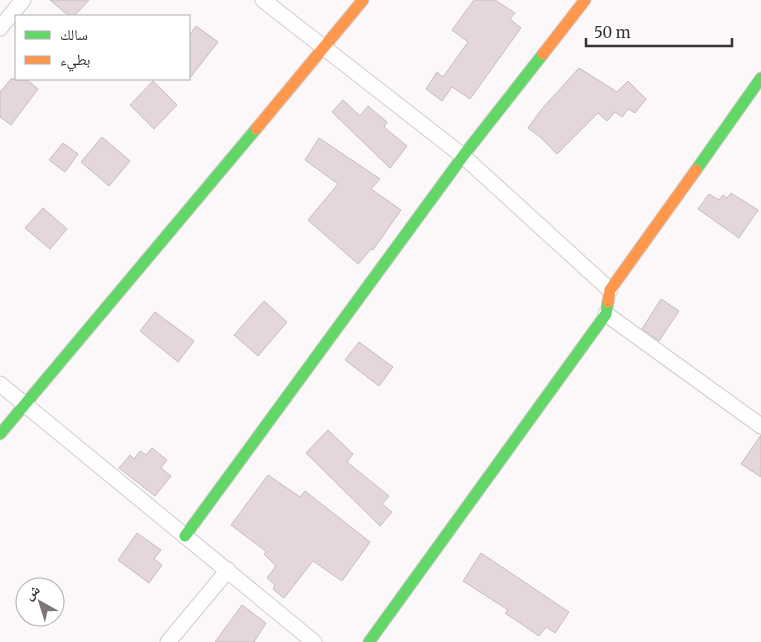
<svg xmlns="http://www.w3.org/2000/svg" width="761" height="642" font-family="Merriweather,'Noto Naskh Arabic',serif">
<style>
.building{fill:#e5d5dc;stroke:#c3bec0}
.lines{fill:none;stroke-linecap:round;stroke-linejoin:round}
.street-casing{stroke:#d1ccce;stroke-width:17}
.fast-casing{stroke:#d1ccce;stroke-width:13}
.slow-casing{stroke:#d1ccce;stroke-width:13}
.street{stroke:#fffefe;stroke-width:15}
.fast{stroke:#63d668;stroke-width:11}
.slow{stroke:#ff974d;stroke-width:11}
</style>
<rect width="100%" height="100%" fill="#fcf7f9"/>
<g class="building">
<polygon points="50,0 89,0 74,16 69,16"/>
<polygon points="474,0 495,0 515,13 510,19 521,28 470,99 452,87 442,101 426,89 437,72 443,77 468,42 452,30"/>
<polygon points="196,26 218,42 189,79 189,36"/>
<polygon points="579,68 617,92 628,81 646,99 635,113 628,109 622,117 615,112 607,121 598,113 557,154 539,136 528,128 541,110"/>
<polygon points="11,79 26,79 38,89 11,125 0,117 0,92"/>
<polygon points="153,81 177,105 154,129 130,105"/>
<polygon points="343,100 360,116 368,106 387,122 384,127 407,146 390,168 332,112"/>
<polygon points="102,137 130,161 109,186 81,162"/>
<polygon points="319,138 380,179 371,189 401,210 373,250 371,249 358,264 308,220 338,184 305,160"/>
<polygon points="63,143 78,154 65,172 49,160"/>
<polygon points="731,193 758,210 739,238 698,209 709,194 719,200 723,195 727,198"/>
<polygon points="43,208 67,229 50,249 25,228"/>
<polygon points="661,299 679,311 659,341 642,329"/>
<polygon points="264,301 287,322 258,356 234,335"/>
<polygon points="155,312 194,341 178,362 140,331"/>
<polygon points="359,342 393,367 379,386 345,360"/>
<polygon points="328,430 353,454 347,462 389,496 382,504 392,512 380,526 306,453"/>
<polygon points="761,435 761,477 741,464"/>
<polygon points="152,448 167,460 161,468 171,476 155,496 119,468 130,455 134,459 140,451 146,455"/>
<polygon points="268,475 300,497 305,491 370,542 342,581 313,561 284,598 273,589 275,585 267,578 276,566 264,554 267,552 231,525"/>
<polygon points="137,533 161,550 154,559 162,565 149,583 118,560"/>
<polygon points="481,553 569,612 555,633 546,627 539,636 505,613 508,610 463,581"/>
<polygon points="242,605 266,623 254,642 215,642"/>
</g>
<g class="lines">
<defs>
<g id="street">
<polyline points="263,0 463,156 610,290"/>
<polyline points="0,28 23,0"/>
<polyline points="606,314 761,426"/>
<polyline points="0,384 314,642"/>
<polyline points="168,642 228,570"/>
</g>
<g id="fast">
<polyline points="696,170 761,78"/>
<polyline points="0,434 256,129"/>
<polyline points="185,536 463,156 543,54"/>
<polyline points="369,642 606,314 608,302"/>
</g>
<g id="slow">
<polyline points="543,54 585,0"/>
<polyline points="256,129 363,0"/>
<polyline points="608,302 610,290 696,170"/>
</g>
</defs>
<use href="#street" class="street-casing"/>
<use href="#fast" class="fast-casing"/>
<use href="#slow" class="slow-casing"/>
<use href="#street" class="street"/>
<use href="#fast" class="fast"/>
<use href="#slow" class="slow"/>
</g>
<rect x="15" y="15" width="175" height="65" fill="#ffffff" stroke="#afadae"/>
<rect x="25" y="31" width="25" height="8" fill="#63d668" stroke="#afadae"/>
<text x="60" y="40" font-size="15" fill="#383134">سالك</text>
<rect x="25" y="56" width="25" height="8" fill="#ff974d" stroke="#afadae"/>
<text x="60" y="65" font-size="15" fill="#383134">بطيء</text>
<g transform="translate(40 602) rotate(321)"><circle r="24" fill="#ffffff" stroke="#afadae"/>
<path d="M0-4L9 19L0 12L-9 19Z" fill="#7d7679"/>
<text y="-8" font-size="14" font-weight="bold" text-anchor="middle" fill="#383134">ش</text>
</g>
<path d="M586 38v8h146v-8" fill="none" stroke="#383134" stroke-width="2.5"/>
<text x="594" y="38" font-size="15" fill="#383134" stroke="#ffffff" stroke-width="4" paint-order="stroke">50 m</text>
</svg>
